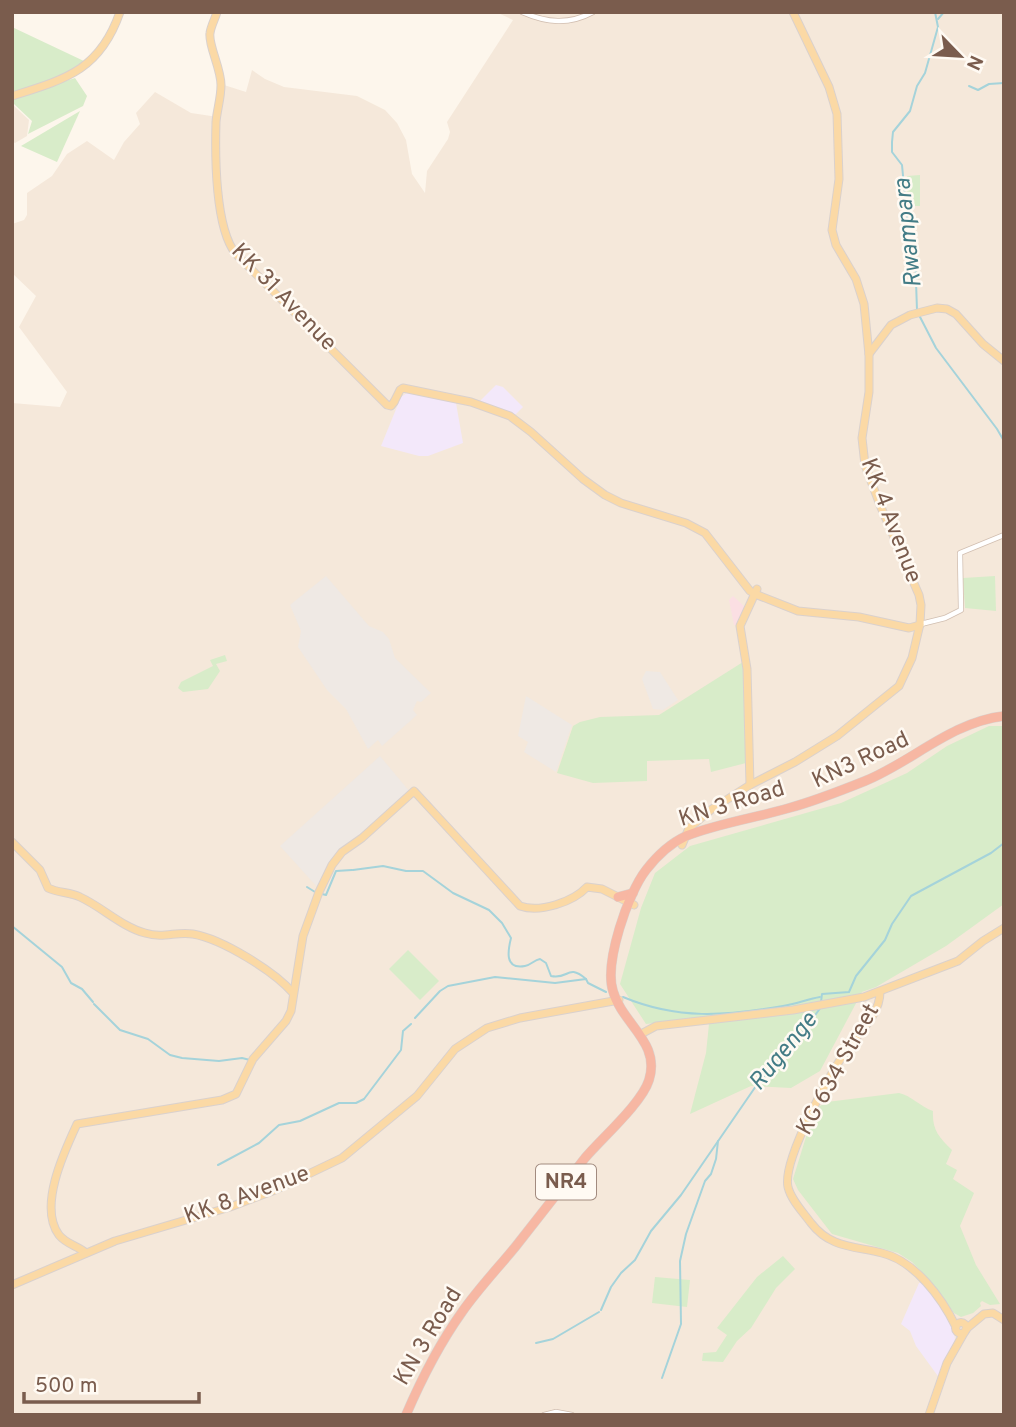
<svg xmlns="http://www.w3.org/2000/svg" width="1016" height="1427" font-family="Overpass,sans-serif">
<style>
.residential{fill:#f5e8da}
.industrial{fill:#efe9e4}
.education{fill:#f3e8fa}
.medical{fill:#fbdfe3}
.green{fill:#d8ecc9}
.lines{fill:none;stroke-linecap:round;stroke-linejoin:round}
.stream{stroke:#a5d3da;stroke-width:2}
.minor-casing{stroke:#d1beb0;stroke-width:6}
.major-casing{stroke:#dad1cd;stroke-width:9}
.highway-casing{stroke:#dad1cd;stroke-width:10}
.minor{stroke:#fff;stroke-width:4.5}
.major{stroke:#fbd9a5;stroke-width:7}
.highway{stroke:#f7b7a3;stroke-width:9}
.labels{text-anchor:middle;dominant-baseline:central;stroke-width:5;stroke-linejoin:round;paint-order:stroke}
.shield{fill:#fffaf3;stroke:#a28b7f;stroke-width:2}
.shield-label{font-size:21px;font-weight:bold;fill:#7a5c4d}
.street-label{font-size:23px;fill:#7a5c4d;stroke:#fffaf3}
.water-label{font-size:24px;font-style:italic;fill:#437c86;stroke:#fffaf3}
</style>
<rect width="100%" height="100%" fill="#fdf6ec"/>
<g class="residential">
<polygon points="496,12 1004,12 1004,1415 12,1415 12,403 60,407 67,392 19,327 36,296 12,273 12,224 24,220 27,215 27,193 52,176 67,154 87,141 114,160 124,142 140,124 136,113 155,92 191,113 218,117 224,85 246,92 252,70 265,79 284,87 357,96 385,110 397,123 406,140 412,174 425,193 427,171 448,139 450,132 447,122 513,20"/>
<polygon points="13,105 29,120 27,136 15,143 12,141"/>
</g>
<g class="industrial">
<polygon points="326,576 369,626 383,632 389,639 395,658 431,693 421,702 417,701 413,710 417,715 382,746 378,740 368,749 346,709 327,690 298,647 301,631 290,605"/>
<polygon points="646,671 660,672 678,700 663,710 653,709 642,679"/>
<polygon points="526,696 572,725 556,772 524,752 528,742 518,736"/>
<polygon points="380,756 410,792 341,850 318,888 280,846"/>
</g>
<g class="education">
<polygon points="496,385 503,387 523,407 516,414 512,415 480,401"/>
<polygon points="407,393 456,403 463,443 428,456 419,456 381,446 401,397"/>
<polygon points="919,1283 924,1283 952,1324 955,1339 940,1379 916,1346 910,1331 901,1324"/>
</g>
<polygon class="medical" points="733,596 745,607 738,625 734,625 729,600"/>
<g class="green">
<polygon points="12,27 86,62 72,73 12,94"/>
<polygon points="75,78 87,96 83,106 28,134 32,121 14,104 14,98"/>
<polygon points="80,111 57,162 21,146"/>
<polygon points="920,175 920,206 907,206 907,176"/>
<polygon points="995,576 996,611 965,608 963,578"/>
<polygon points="225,655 227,661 216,664 220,671 208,689 183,692 178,688 181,682 213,666 210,660"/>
<polygon points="743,662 746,763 711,772 709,759 647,761 647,781 593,783 557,773 573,726 580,722 600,717 659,715"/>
<polygon points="989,726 1004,726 1004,904 946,946 876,987 862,992 820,1071 791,1088 751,1086 690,1114 706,1053 709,1024 697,1018 646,1024 620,984 641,908 655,873 690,846 841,803 907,773 947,746"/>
<polygon points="408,950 439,981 420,1000 389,969"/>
<path d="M899 1093C910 1095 921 1107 933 1111 932 1130 939 1137 952 1150L946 1164 957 1170 953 1179 974 1193 960 1226 976 1265 1000 1304 990 1305 982 1301 980 1303 981 1306 973 1313 961 1317 954 1313 925 1275 912 1262 898 1253 832 1234 798 1190 793 1179 809 1127 818 1107 827 1102Z"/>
<polygon points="783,1256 795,1269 776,1288 751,1328 737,1341 723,1362 702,1361 703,1353 716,1352 727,1335 717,1328 757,1277"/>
<polygon points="655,1277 690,1280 687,1307 652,1303"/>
</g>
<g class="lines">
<g class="stream">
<polyline points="938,19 944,12"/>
<polyline points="969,86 978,90 989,84 1004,83"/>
<polyline points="917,310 915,253 909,239 902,165 892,152 892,142 893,132 910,111 917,86 925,73 938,27 935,12"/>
<polyline points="919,315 936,348 997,429 1004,441"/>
<path d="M353 870 383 866 406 871H423L453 893 489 910 502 923 511 938C508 950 504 970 525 966 531 965 534 960 540 959L546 963 551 976C569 980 567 963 586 979"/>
<polyline points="307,887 315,892"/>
<polyline points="322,894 326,895 336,871 352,870"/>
<polyline points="12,926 62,967 71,983 82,989 93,1002"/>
<path d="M623 997C678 1020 725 1016 783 1006 796 1004 808 999 820 997"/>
<polyline points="821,1002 822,994 849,992 856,976 885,940 892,924 911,896 991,853 1004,843"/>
<polyline points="94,1004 120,1030 148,1039 170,1055 182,1058 219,1061 242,1058 250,1060"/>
<polyline points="415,1018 440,991 448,986 495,977 555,983 586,979 588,983 606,992"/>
<polyline points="218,1165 259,1143 279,1125 300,1121 339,1103 356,1103 364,1099 401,1050 403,1031 411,1024"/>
<polyline points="601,1310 611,1287 621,1273 635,1260 651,1231 681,1195 756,1086 800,1036 821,1007"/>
<polyline points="536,1343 553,1339 599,1312"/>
<polyline points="662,1378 681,1324 680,1261 686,1234 705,1181 711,1174 716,1159 718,1141"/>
</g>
<defs>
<g id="minor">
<path d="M522 12C547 23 569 25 593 12"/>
<polyline points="921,624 945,618 961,610 960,553 1004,535"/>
<polyline points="544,1415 556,1412 572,1415"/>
</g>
<g id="major">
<path d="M217 12C215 19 211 26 210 33 208 45 221 68 221 85 221 98 217 110 216 122 215 155 215 229 236 254L387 405 391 406 394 402"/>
<path d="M12 96C66 79 100 70 120 12"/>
<polyline points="869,354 891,325 910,315 937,308 947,309 956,314 983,344 1004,361"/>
<polyline points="394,402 400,390 403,388 471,402 510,416 531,432 583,479 605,495 621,503 686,523 705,533 750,591 755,594 798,611 859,617 909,628 920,625"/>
<polyline points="750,785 747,669 740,626 757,589"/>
<path d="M12 842 40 870 48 888C58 893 70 892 80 897 102 907 122 927 145 933 164 939 176 931 193 934 222 939 274 971 293 993"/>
<polyline points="682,845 689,828 712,809 750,785 795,762 837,736 899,686 912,658 920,624 921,605 919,595 880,505 865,465 862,438 869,392 869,355 864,304 856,279 836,245 832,230 839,179 837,114 829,87 793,12"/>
<path d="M880 992C880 1015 859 1032 846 1051 830 1074 782 1160 788 1187 791 1200 803 1212 811 1223 830 1248 854 1246 882 1253 915 1261 942 1298 956 1327"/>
<polyline points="641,1034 656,1026 793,1010 864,997 958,961 983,941 1004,928"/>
<path d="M86 1253C78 1246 66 1244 59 1235 38 1207 64 1152 77 1124L222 1100 236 1094 253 1059 286 1021 291 1011 303 936 319 892 332 865 342 852 362 838 414 791 520 906C540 913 573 902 587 887L602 889 634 905"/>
<polyline points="12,1285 115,1241 230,1207 275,1190 342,1158 417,1096 455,1049 487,1028 520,1018 619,1000"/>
<circle cx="961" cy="1328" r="5.5"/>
<polyline points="966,1329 984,1314 993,1313 1004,1320"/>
<polyline points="929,1415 947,1363 964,1333"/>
</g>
<g id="highway">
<polyline points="618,897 633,893"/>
<path d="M406 1415C421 1380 440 1343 462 1312 478 1289 498 1268 516 1246 539 1217 562 1187 585 1158 602 1138 642 1103 649 1080 661 1042 622 1024 613 991 604 963 628 893 646 870 656 857 671 843 686 836 719 823 755 818 789 808 815 801 840 791 865 781 912 762 951 722 1004 716"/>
</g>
</defs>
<use href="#minor" class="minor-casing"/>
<use href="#major" class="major-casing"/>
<use href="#highway" class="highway-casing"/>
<use href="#minor" class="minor"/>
<use href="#major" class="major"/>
<use href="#highway" class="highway"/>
</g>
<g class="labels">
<rect class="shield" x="536" y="1164.5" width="60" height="35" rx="5"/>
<g class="shield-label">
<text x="566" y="1182">NR4</text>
</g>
<g class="street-label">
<text transform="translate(283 298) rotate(46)">KK 31 Avenue</text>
<text transform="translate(890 521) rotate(69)">KK 4 Avenue</text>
<text transform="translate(861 761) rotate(-25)">KN3 Road</text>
<text transform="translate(732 805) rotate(-17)">KN 3 Road</text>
<text transform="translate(839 1070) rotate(-61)">KG 634 Street</text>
<text transform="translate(247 1196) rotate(-20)">KK 8 Avenue</text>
<text transform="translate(429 1337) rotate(-59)">KN 3 Road</text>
</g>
<g class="water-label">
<text transform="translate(909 233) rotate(-96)">Rwampara</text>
<text transform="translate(784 1052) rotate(-51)">Rugenge</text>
</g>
</g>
<rect width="1016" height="1427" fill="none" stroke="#7a5c4d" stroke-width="28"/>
<g transform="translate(960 56) rotate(115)" stroke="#fffaf3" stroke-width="5" paint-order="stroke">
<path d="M0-5L12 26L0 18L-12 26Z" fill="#7a5c4d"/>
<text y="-10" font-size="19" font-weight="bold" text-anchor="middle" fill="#7a5c4d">N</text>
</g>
<path d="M24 1392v10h175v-10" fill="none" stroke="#7a5c4d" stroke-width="3.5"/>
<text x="35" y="1392" font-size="21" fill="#7a5c4d" stroke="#fffaf3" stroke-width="5" paint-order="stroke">500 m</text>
</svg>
